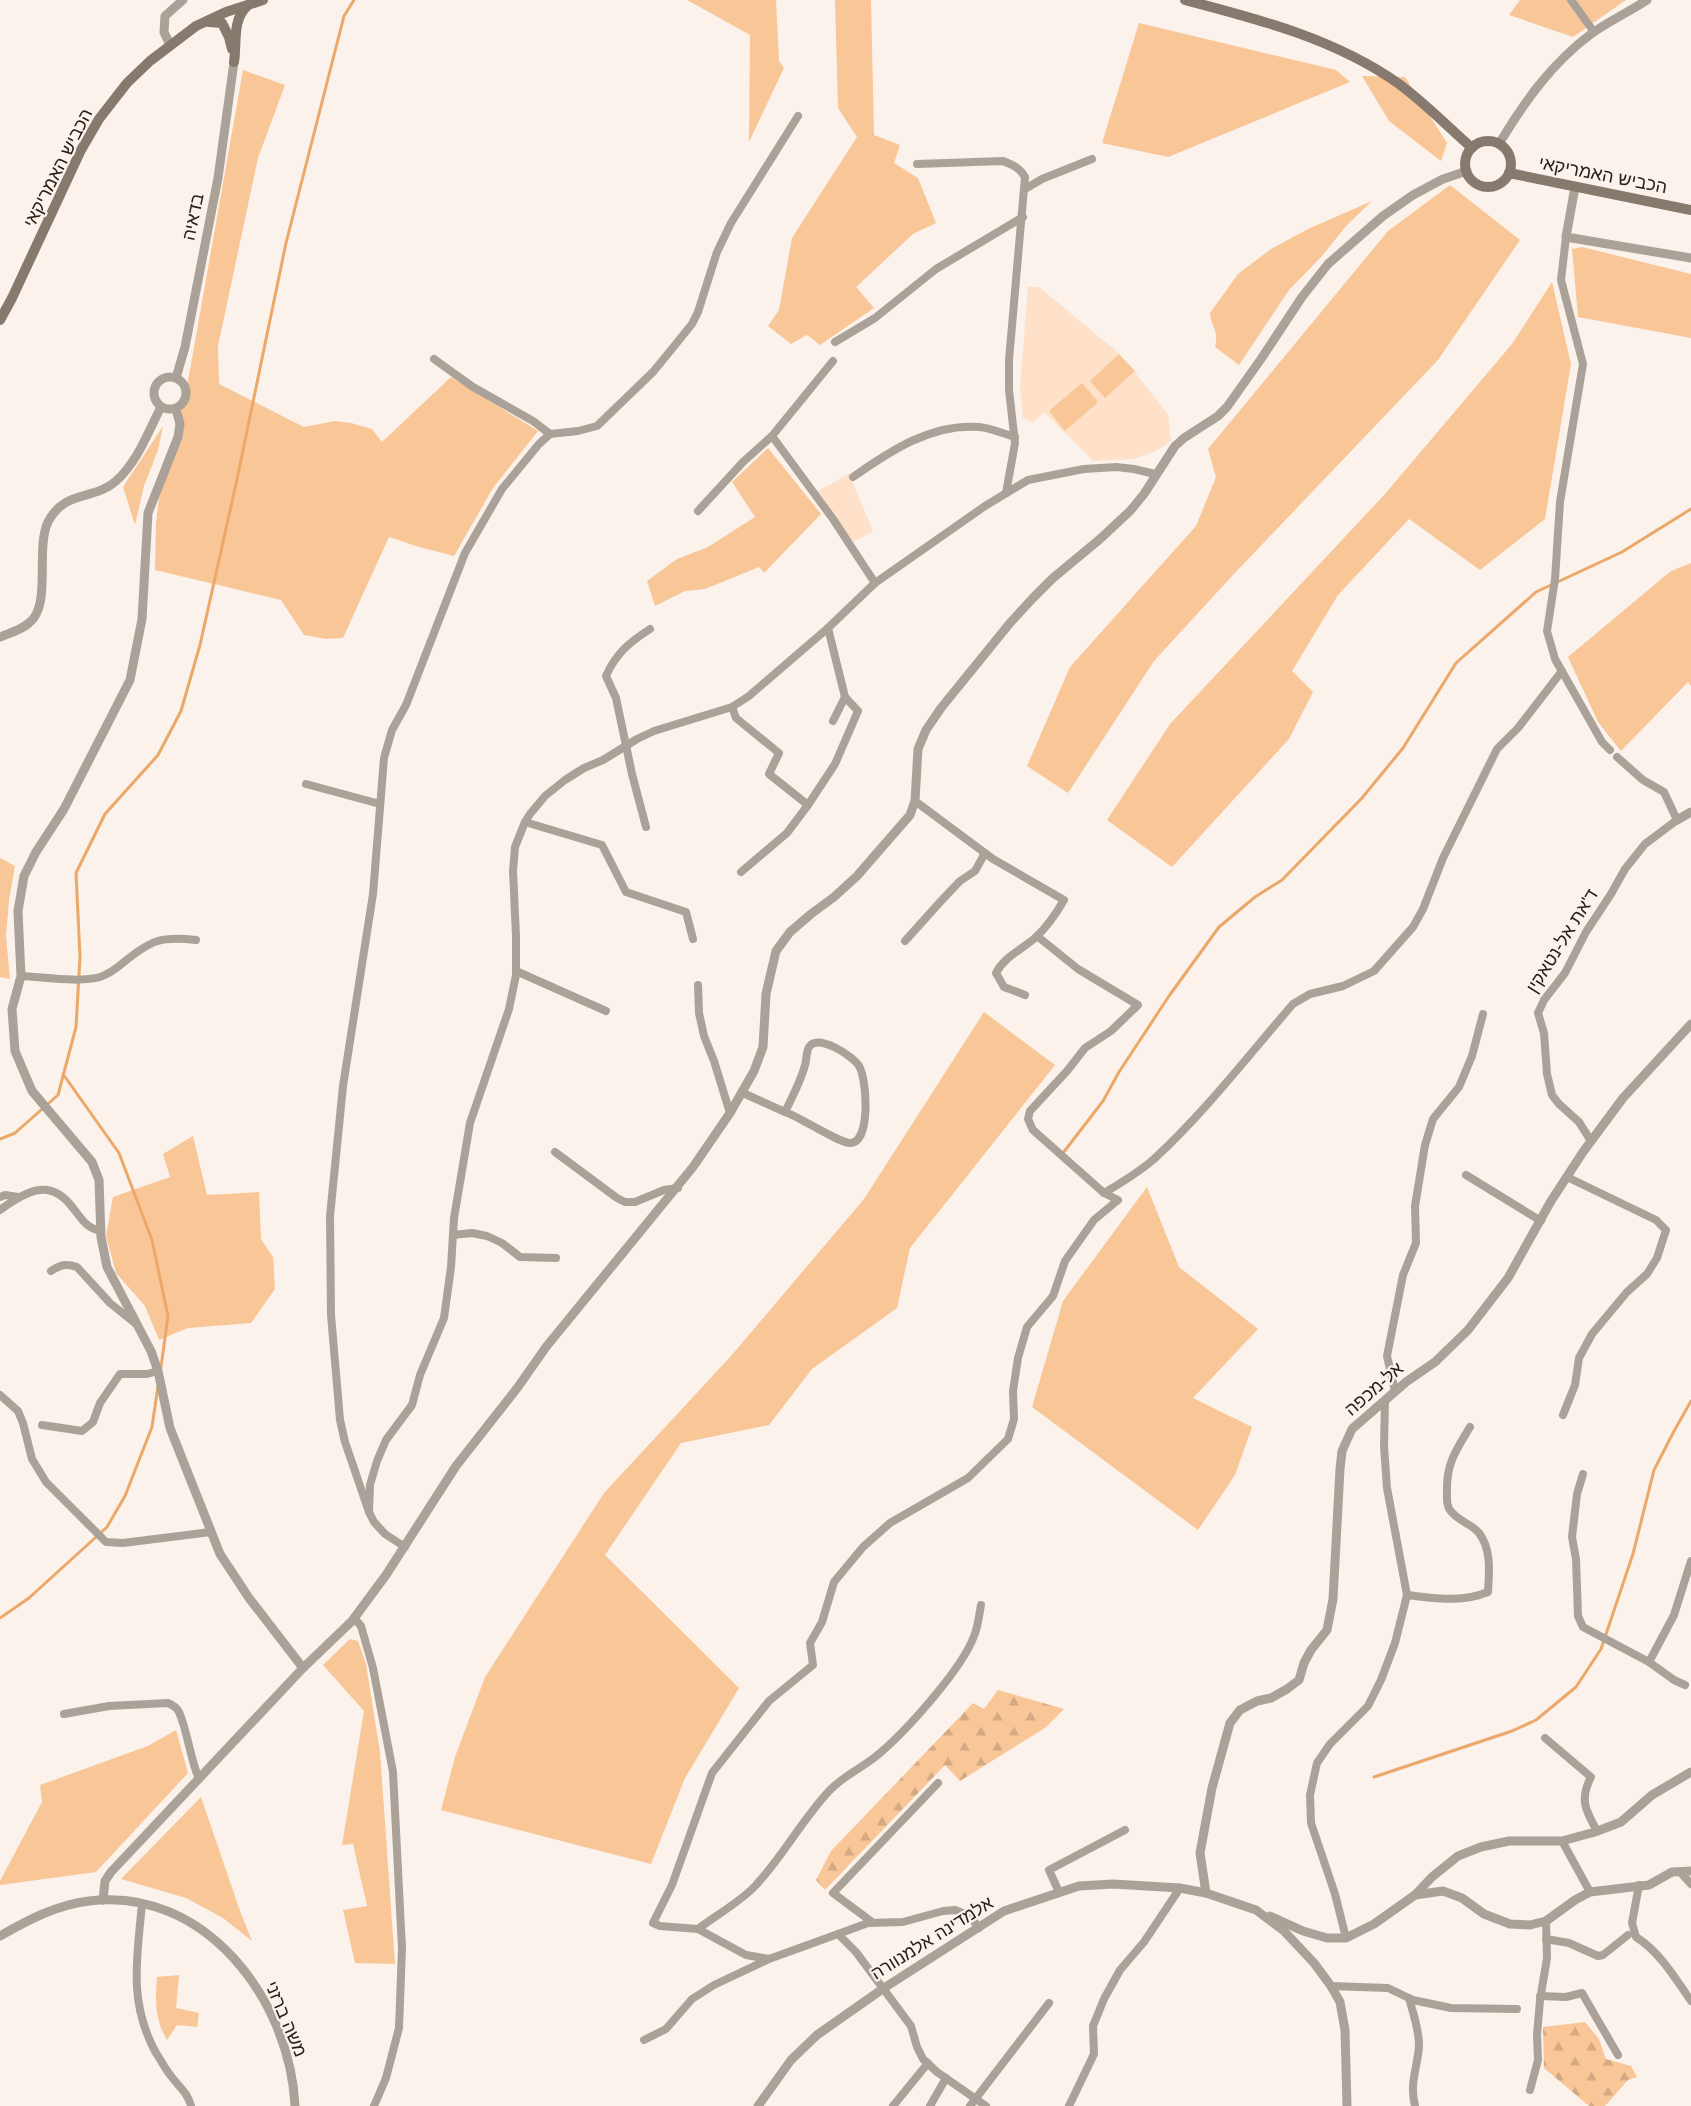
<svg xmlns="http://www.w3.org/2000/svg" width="1691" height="2106" font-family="Helvetica,'Noto Sans Hebrew',sans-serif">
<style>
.built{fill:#fee1c8}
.green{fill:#f9c698}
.forest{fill:url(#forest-firs)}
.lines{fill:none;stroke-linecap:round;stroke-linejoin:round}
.stream{stroke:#eba869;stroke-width:3}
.minor{stroke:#aaa198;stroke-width:8}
.tertiary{stroke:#aaa198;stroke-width:9}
.secondary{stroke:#86796d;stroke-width:10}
.labels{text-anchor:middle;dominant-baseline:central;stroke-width:4.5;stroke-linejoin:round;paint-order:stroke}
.street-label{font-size:18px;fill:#292019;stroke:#fbf2eb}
</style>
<defs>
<pattern id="forest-firs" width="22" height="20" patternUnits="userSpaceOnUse" patternTransform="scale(1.5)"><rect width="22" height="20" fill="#f9c698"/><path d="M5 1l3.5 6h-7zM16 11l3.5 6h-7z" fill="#d5aa82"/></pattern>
</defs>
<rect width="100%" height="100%" fill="#fbf2eb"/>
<g class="built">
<polygon points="1028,287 1039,287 1115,350 1135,372 1168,415 1171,441 1154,452 1133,459 1093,461 1044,412 1033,423 1023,418 1020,386"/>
<polygon points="849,474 873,531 852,543 818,491"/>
</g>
<g class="green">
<polygon points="687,0 776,0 779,61 784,68 749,142 750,35"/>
<polygon points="835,0 871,0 874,135 900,145 894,163 918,178 936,223 913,234 856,287 874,308 820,345 807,335 791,344 768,326 779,310 792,238 857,137 838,108"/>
<polygon points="1520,0 1626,0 1573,37 1509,15"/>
<polygon points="1139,23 1336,70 1350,82 1168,157 1102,143"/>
<polygon points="243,70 285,85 258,158 218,346 219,384 304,427 335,421 351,423 372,429 382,442 451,377 538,431 493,488 454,556 419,547 389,537 343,638 326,639 304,635 281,600 155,570 156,523 159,498 185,398"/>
<polygon points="1362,76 1405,77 1447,143 1441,161 1389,121"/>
<polygon points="1450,185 1520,240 1438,360 1232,576 1154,661 1068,793 1027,766 1070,667 1196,526 1216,477 1208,449 1388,231"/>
<path d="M1372 201 1346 226 1322 256 1289 290 1239 365 1215 347C1219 329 1211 328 1210 313L1238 274 1271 249 1308 229Z"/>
<polygon points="1582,247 1691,274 1691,338 1578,317 1572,249"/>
<polygon points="1552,282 1571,364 1545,519 1480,570 1409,519 1338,595 1292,671 1313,692 1289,739 1172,867 1107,820 1170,724 1385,494 1512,344"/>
<polygon points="1119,354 1135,371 1105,398 1090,381"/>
<polygon points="1082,383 1098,402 1065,431 1049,411"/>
<polygon points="163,426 158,450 144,486 135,525 123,487"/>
<polygon points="768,448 821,514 764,573 759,567 705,589 685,591 655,606 647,581 677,559 708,547 755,517 732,482"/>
<polygon points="1691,563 1691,686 1688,682 1621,751 1598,722 1568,657 1671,571"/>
<polygon points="0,858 15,866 9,900 6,936 10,979 0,977"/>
<polygon points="984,1012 1055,1065 910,1248 897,1308 812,1369 769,1425 681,1443 605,1555 739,1688 685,1778 651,1864 441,1810 455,1757 485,1677 604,1493 731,1356 864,1199"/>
<polygon points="193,1136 207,1195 259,1192 261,1239 273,1257 275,1289 251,1323 188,1328 159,1340 145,1306 116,1273 106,1236 113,1197 170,1177 163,1154"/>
<polygon points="1147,1187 1179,1267 1258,1329 1193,1398 1252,1427 1235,1475 1198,1530 1032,1407 1063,1301"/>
<polygon points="350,1639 358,1641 366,1664 380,1752 395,1964 355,1963 343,1910 367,1906 353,1844 342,1845 364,1711 323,1665"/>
<polygon points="176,1730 188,1773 96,1872 0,1885 0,1881 42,1802 40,1785 148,1746"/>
<polygon points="201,1797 240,1911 252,1941 223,1918 186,1898 121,1879"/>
<path d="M179 1975 176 2008 199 2013 197 2027 177 2025 167 2040C155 2020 155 2001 157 1977Z"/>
</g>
<g class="forest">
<polygon points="998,1690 1064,1709 1045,1728 960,1781 945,1765 825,1890 816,1880 831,1851 973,1703 984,1709"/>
<polygon points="1585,2022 1599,2039 1606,2059 1631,2066 1637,2077 1628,2080 1605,2106 1589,2106 1544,2068 1543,2027"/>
</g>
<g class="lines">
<g class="stream">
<polyline points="63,1074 119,1153 152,1240 168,1316 161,1367"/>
<polyline points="0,1139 15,1133 58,1095 76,1027 80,957 76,873 105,814 158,755 181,711 200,645 236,484 286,243 344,16 354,0"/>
<polyline points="1063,1153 1103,1101 1119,1072 1169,996 1219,927 1255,897 1282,880 1362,798 1403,748 1456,663 1536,592 1622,552 1691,509"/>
<polyline points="0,1618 29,1598 107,1527 125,1496 152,1427 158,1386"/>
<polyline points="1374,1777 1512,1731 1536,1720 1576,1687 1601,1649 1633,1554 1654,1470 1673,1433 1691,1401"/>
</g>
<g class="minor">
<polyline points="1571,0 1594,32"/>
<path d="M917 164 1003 161C1013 165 1020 168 1025 177L1009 360V390L1015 443 1006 493"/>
<polyline points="1025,189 1042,179 1092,159"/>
<polyline points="1566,237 1561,280 1583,364 1560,502 1555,579 1547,631 1555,659 1602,742 1610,750"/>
<polyline points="835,342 875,318 936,269 1023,217"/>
<polyline points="434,359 473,387 533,421 550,434"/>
<polyline points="772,436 833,361"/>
<path d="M853 477C890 451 932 423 979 427 991 428 1004 434 1015 437"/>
<polyline points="698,511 743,462 772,436 833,519 875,583"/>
<polyline points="828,628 845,697 833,721"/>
<polyline points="732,707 736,718 779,753 769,774 808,805"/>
<polyline points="306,784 380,804"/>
<path d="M915 801 993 859 1064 900C1056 914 1047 927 1035 938 1021 950 1004 957 996 973L1004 987 1025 995"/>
<polyline points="525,822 602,845 626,892 686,912 693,939"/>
<path d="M646 827 632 774 616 698 606 676C616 653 630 642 650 629"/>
<polyline points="741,872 787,833 808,805 835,764 858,711 845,697"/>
<path d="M1037 936 1078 969 1138 1005 1111 1031 1085 1048 1067 1071 1030 1111 1028 1119 1033 1130 1104 1193C1121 1183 1139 1172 1154 1159 1205 1112 1248 1056 1293 1004L1310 994 1343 986 1374 971 1413 927 1423 909 1443 858 1497 749 1518 728 1562 671"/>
<polyline points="905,941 941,901 960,881 975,871 985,853"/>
<polyline points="516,971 606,1011"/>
<path d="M21 976C44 977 79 983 100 977 109 974 117 968 124 962 151 940 161 936 196 940"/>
<polyline points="698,985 699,1013 704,1036 714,1061 730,1113"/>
<path d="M743 1093 785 1112C792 1097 801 1081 805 1065 807 1059 806 1052 809 1047 818 1033 853 1056 859 1066 867 1079 871 1141 851 1143 840 1144 800 1117 785 1112"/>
<polyline points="1591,1141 1579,1122 1559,1104 1552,1095 1547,1074 1544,1033 1538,1013 1544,1000 1565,973 1586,932 1611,894 1625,869 1645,844 1677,820 1664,792 1643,780 1617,757"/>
<polyline points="555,1152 617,1198 625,1202 635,1202 664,1190 678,1188"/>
<polyline points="1466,1175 1541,1221"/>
<polyline points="0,1197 5,1195 18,1197"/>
<path d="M0 1210C26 1191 50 1177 73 1208 82 1219 86 1228 101 1231"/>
<polyline points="453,1235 472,1233 487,1236 502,1243 520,1257 556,1258"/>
<path d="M51 1271C60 1265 66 1263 77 1267L110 1303 136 1324"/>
<polyline points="1395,1391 1387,1356 1403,1275 1416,1243 1415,1206 1425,1145 1433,1119 1459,1087 1472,1056 1483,1014"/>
<polyline points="0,1395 18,1411 23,1423 32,1459 46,1482 106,1542 123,1543 211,1532"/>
<polyline points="1563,1415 1575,1385 1579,1358 1592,1334 1627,1292 1647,1274 1657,1258 1666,1230 1656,1220 1567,1177"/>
<polyline points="42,1425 82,1431 93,1422 100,1403 120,1374 147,1374 158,1371"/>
<polyline points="1583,1474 1577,1494 1572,1537 1576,1559 1578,1616 1583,1627 1649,1662 1674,1680 1685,1685"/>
<polyline points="369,1512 345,1442 340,1420 331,1315 330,1216 343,1086 373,894 384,758 392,730 406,705 465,553 502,489 539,444 550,434 578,431 597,426 653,372 671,350 692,324 698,312 717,252 731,223 798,116"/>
<polyline points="405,1547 385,1534 374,1522 369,1512 370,1485 377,1461 386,1440 412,1405 420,1375 444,1318 451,1267 454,1218 470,1123 509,1009 516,975 516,936 513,871 515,847 525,822 530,814 545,796 565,780 584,768 603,760 637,739 654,731 732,707 749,696 828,628 875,583 985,506 1028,480 1084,469 1116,467 1134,469 1155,474"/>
<path d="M1407 1595C1435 1598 1461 1603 1488 1592 1489 1573 1492 1550 1479 1533 1472 1524 1456 1520 1450 1510 1446 1505 1447 1498 1447 1492 1446 1464 1456 1450 1470 1427"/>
<path d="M981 1605C979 1615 978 1627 974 1636 962 1669 907 1730 880 1753 863 1768 845 1774 829 1791 802 1820 783 1856 756 1885 743 1900 715 1916 698 1929L660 1926 653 1923 672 1885 712 1773 769 1701 813 1665 810 1643 822 1622 834 1582 863 1547 890 1523 968 1478 1008 1439 1014 1419 1013 1391 1018 1358 1027 1327 1053 1296 1065 1261 1094 1220 1118 1200 1104 1193"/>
<polyline points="354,1618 361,1626 373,1668 393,1772 402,1948 399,2028 386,2078 374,2106"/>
<polyline points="1649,1662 1674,1615 1691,1561"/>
<path d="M64 1714 109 1706 168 1703C173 1705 176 1707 179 1712 188 1733 190 1758 199 1779"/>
<path d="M1545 1738 1591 1777C1579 1800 1586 1811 1597 1831"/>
<polyline points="1562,1841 1590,1892"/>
<polyline points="1680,1872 1691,1884"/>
<path d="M1639 1885 1632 1923 1636 1937C1660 1952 1675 1978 1691 2001"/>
<polyline points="1059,1892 1049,1870 1125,1830"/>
<path d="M142 1904C137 1958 128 2002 156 2053 161 2060 165 2069 171 2076 179 2087 188 2093 191 2106"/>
<polyline points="872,1922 833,1893 938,1783"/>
<polyline points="698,1929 746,1955 769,1959 838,1934 856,1952 911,2026 917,2047 923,2059 937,2072 986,2106"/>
<polyline points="838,1934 868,1923 903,1922 943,1911 955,1910 970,1916 979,1928"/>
<polyline points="1346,1938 1335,1894 1311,1823 1310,1795 1317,1763 1330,1744 1368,1706 1381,1680 1395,1643 1407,1595 1387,1488 1384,1446 1385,1401"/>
<polyline points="1546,1939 1569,1943 1598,1956 1603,1955 1628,1935"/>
<polyline points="1331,1986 1388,1988 1413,2000 1451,2008 1517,2009"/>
<polyline points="1540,1996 1566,1997 1582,1993 1618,2055"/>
<path d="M1409 1998C1413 2013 1419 2029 1419 2045 1418 2067 1409 2082 1415 2106"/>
<polyline points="644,2040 666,2029 692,1999 714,1985 769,1959"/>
<polyline points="1530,2090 1538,2060 1537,2035 1540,2000 1547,1958 1546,1921"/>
<polyline points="893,2106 928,2063"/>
<polyline points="930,2106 946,2078"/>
<polyline points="970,2106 1049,2003"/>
<polyline points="1069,2106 1094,2054 1093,2026 1104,1999 1120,1970 1144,1942 1180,1888"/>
</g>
<g class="tertiary">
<polyline points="170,45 164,32 165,16 183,0"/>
<path d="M1499 144C1524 102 1552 63 1591 34 1609 21 1629 12 1647 0"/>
<polyline points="1575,187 1566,237 1691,258"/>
<circle cx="170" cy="393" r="16"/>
<polyline points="176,378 185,347 218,178 234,62"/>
<polyline points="176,409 180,424 178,437 148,513 142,619 130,680 64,809 36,852 24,876 18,911 21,976 12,1009 15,1051 32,1091 92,1162 99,1180 101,1237 107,1267 151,1351 158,1371 170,1428 220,1554 249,1598 303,1668"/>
<path d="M0 637C10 633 21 630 29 623 52 606 35 549 48 522 65 489 94 501 116 481 138 461 148 432 161 407"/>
<polyline points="1677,820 1691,812"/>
<polyline points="1206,1893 1200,1853 1212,1788 1230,1723 1240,1710 1257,1701 1271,1698 1287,1689 1299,1680 1304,1663 1311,1650 1327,1630 1333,1599 1340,1469 1342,1451 1352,1429 1406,1382 1435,1362 1468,1330 1508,1278 1551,1201 1583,1152 1623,1098 1691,1024"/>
<polyline points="1415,1895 1443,1891 1462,1898 1484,1914 1510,1924 1530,1925 1546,1921 1575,1900 1590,1892 1649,1885 1672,1872 1691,1871"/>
<polyline points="103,1900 105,1881 111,1872 303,1668 352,1621 386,1575 456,1466 518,1387 546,1347 693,1167 730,1113 754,1071 763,1047 766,994 776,951 790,932 811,914 834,897 857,876 910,815 915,801 918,749 926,730 941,708 1010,623 1033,598 1053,578 1100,539 1130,511 1144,494 1175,446 1184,438 1218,416 1227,407 1261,359 1302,297 1328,264 1383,216 1413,195 1443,179 1467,171"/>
<polyline points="1270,1916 1303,1931 1327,1938 1346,1938 1374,1924 1415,1895 1432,1877 1458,1856 1481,1847 1509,1841 1562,1841 1595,1832 1621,1822 1652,1795 1691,1772"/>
<path d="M0 1936C28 1920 56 1905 89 1901 205 1886 290 2000 295 2106"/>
<polyline points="758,2106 791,2060 817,2035 884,1988 1004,1911 1079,1886 1113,1884 1180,1888 1206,1893 1256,1910 1284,1931 1314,1963 1331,1986 1340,2002 1345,2030 1347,2106"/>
</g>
<g class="secondary">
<path d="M1185 0C1258 19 1336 39 1399 84 1425 103 1448 127 1472 148"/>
<polyline points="209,22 222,23 229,37 232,49"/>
<path d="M234 62C237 43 232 20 247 6"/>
<circle cx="1488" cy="164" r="23"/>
<polyline points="1509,173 1691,210"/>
<polyline points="0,320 12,298 81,150 99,119 127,83 150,61 196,26 226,12 263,0"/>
</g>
</g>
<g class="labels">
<g class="street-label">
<text transform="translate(58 168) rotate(-63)">הכביש האמריקאי</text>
<text transform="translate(1603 175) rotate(11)">הכביש האמריקאי</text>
<text transform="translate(193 217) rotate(-78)">בדאיה</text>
<text transform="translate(1562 941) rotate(-58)">ד'את אל-נטאקין</text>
<text transform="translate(1374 1389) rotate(-41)">אל-מכפה</text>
<text transform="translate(932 1938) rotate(-32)">אלמדינה אלמנוורה</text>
<text transform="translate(286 2019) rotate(67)">משה ברזני</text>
</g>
</g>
</svg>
